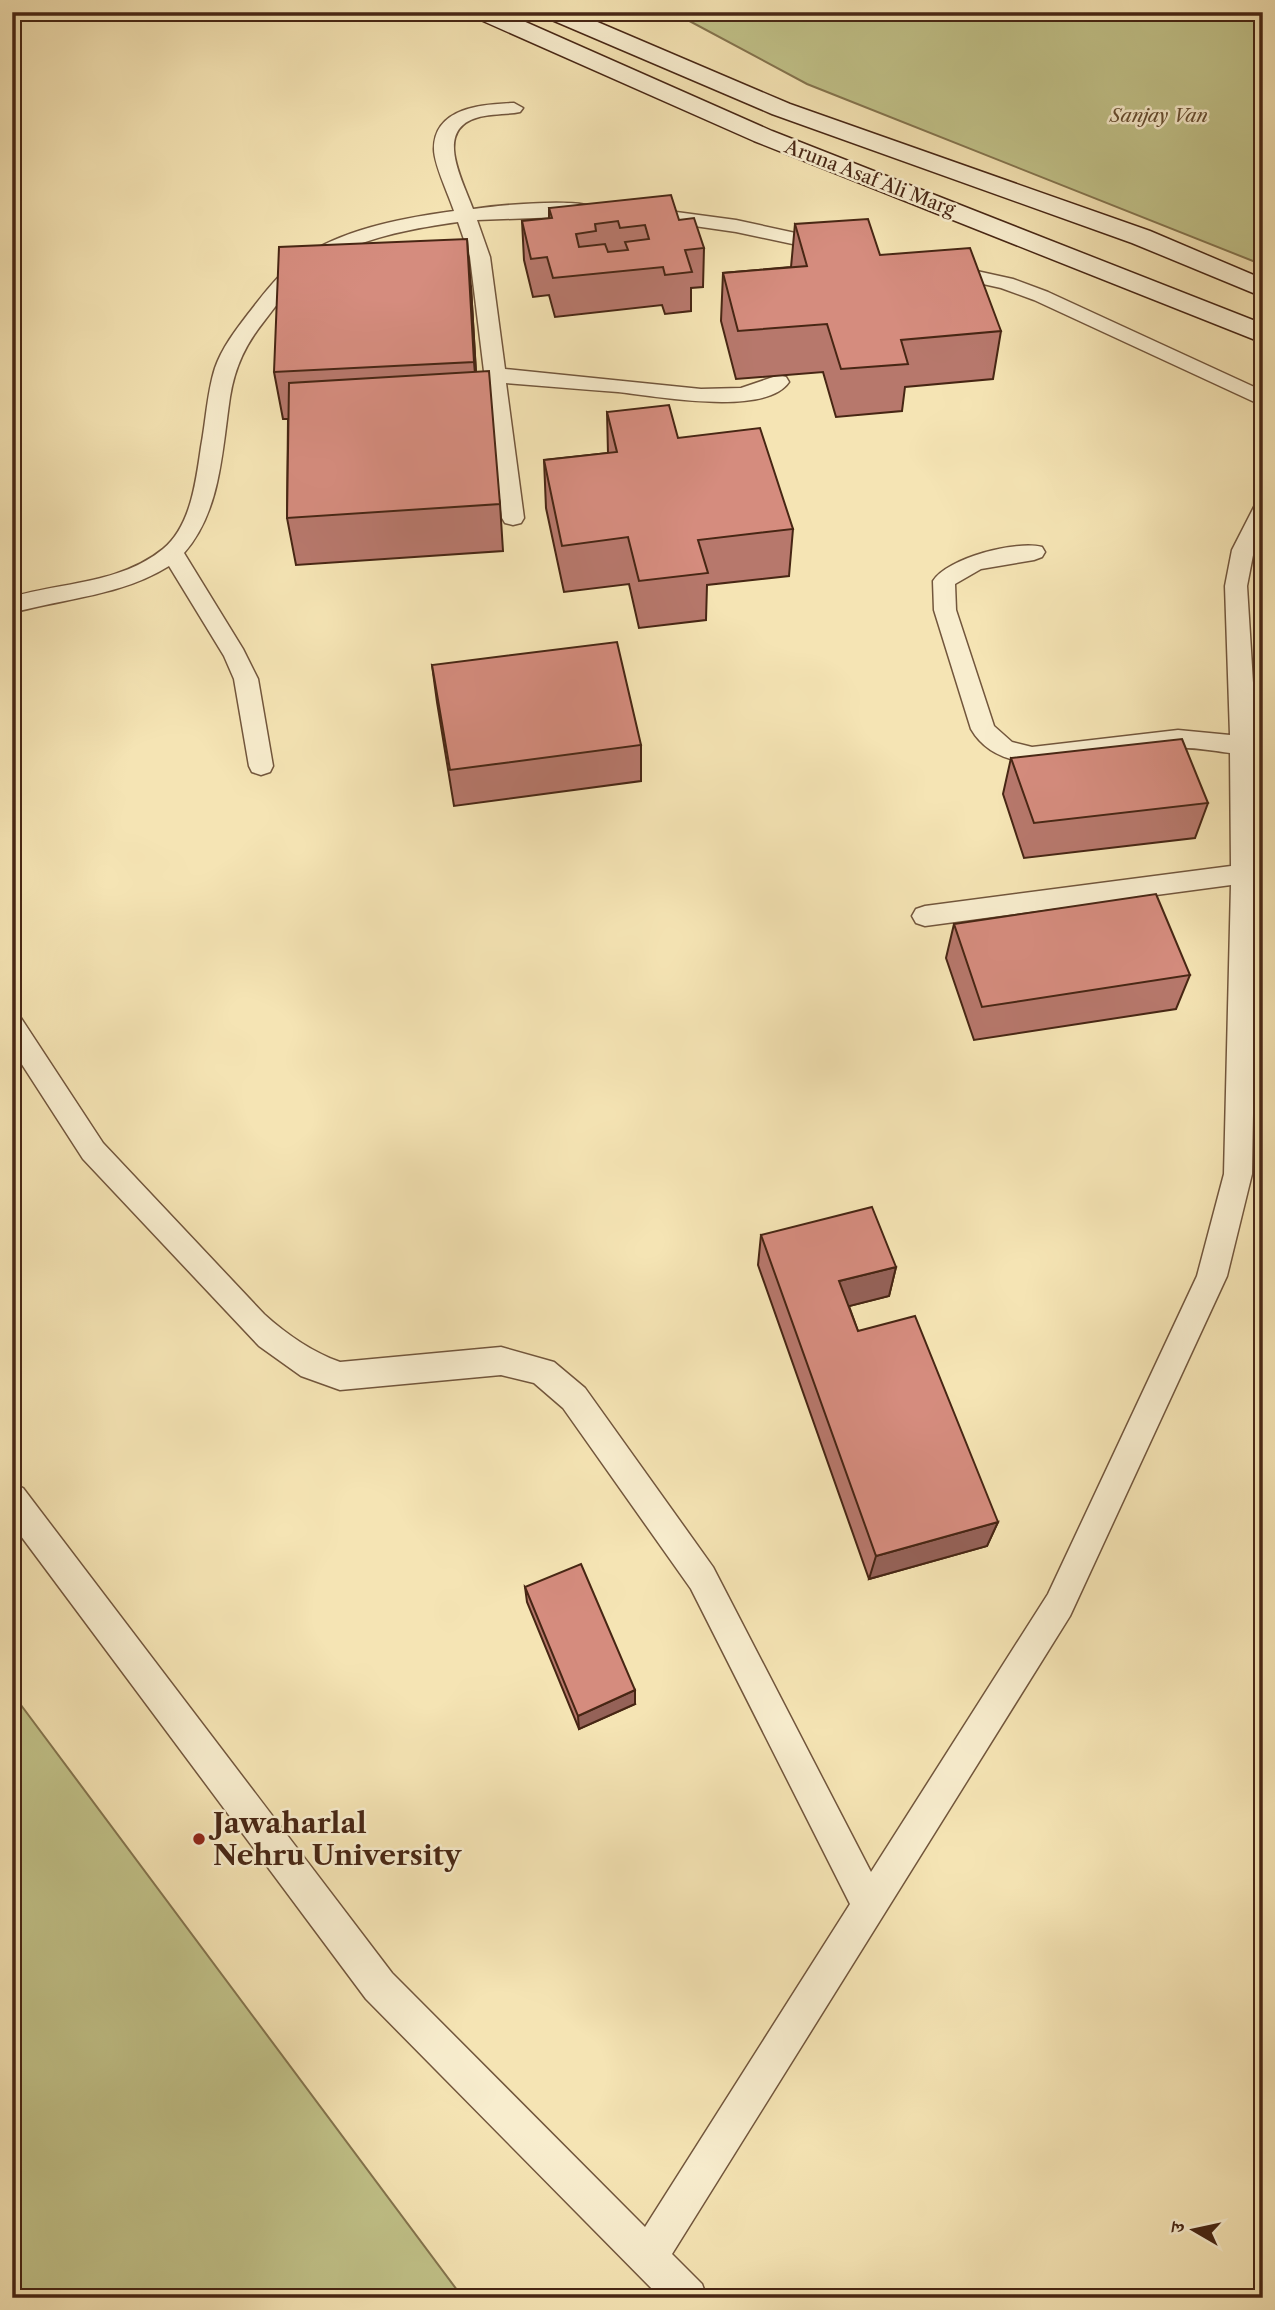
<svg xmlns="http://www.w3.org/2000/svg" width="1275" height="2310" font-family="'Libre Caslon Text','Noto Serif Devanagari',serif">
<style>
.green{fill:#c1c289;stroke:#84744e;stroke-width:2}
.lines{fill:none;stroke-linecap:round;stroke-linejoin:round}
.stream{fill:#7b8173;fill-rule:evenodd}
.service-casing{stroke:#72563c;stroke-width:3}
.secondary-casing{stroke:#472614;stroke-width:3}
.service{fill:#f8edce;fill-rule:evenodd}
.secondary{fill:#f8edce;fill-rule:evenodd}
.wall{fill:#b7786c;stroke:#472614;stroke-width:2}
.shaded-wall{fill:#956258;stroke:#472614;stroke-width:2}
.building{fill:#d58c7e;stroke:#472614;stroke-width:2;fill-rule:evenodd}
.poi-dot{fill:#8f2418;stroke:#f8edce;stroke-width:2.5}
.labels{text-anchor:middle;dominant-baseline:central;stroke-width:5;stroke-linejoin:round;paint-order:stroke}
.far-park-label{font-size:19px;font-style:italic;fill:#664d31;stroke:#f8edce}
.far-street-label{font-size:19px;fill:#472614;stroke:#f8edce}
.near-poi-label{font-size:28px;font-weight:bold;fill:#472614;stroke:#f8edce;text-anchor:start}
</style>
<rect width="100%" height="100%" fill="#f5e4b4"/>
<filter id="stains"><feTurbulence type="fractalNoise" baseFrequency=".00286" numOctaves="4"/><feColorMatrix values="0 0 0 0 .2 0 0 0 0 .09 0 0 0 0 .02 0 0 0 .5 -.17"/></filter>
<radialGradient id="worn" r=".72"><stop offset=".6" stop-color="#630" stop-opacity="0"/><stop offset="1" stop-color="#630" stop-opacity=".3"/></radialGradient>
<g class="green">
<polygon points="685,12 1263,12 1263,265 807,84 680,16"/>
<polygon points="12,1693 463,2298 12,2298"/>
</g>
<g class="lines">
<polygon class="stream" points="906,12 917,12 906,21 901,18"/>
<defs>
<g id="service">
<path d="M514 103 523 108 520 112C506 115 491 113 476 118 434 131 463 181 473 209 493 206 586 196 598 210L588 216 477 220 490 257 505 369 701 389 741 388 779 375 786 377 789 382C766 417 654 396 618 392 581 389 544 386 506 383L524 518 521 523 513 525 505 523 502 518 470 257 458 222C408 229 348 240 307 272 291 286 278 303 265 320 246 344 235 366 230 397 222 450 221 511 184 553L243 649 258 679 273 766 270 772 261 775 252 772 249 766 234 679 224 656 169 566C121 596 65 598 12 613V597C62 582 120 584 163 549 191 526 196 481 201 447 206 421 207 393 215 368 222 348 235 331 248 314 262 296 276 277 294 263 337 230 402 218 454 211 449 195 434 165 434 149 434 107 483 104 514 103Z"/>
<polygon points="639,207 736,220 837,242 840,246 830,252 736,232 632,217 629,213 632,209"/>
<polygon points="945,264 1013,279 1048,292 1263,391 1263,406 1034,300 1001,288 938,274 935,270 938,266"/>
<path d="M1263 503V533L1254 550 1247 586 1254 699 1257 874 1252 1174 1227 1276 1070 1616 672 2254 702 2284 707 2298H661L366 1999 12 1524V1483L23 1488 392 1973 645 2227 850 1904 691 1589 563 1408 534 1383 501 1375 340 1390 301 1376 259 1346 83 1159 12 1049V1015L21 1018 103 1143 264 1314C286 1334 312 1352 340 1362L501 1347 554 1362 585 1388 713 1567 871 1872 1048 1594 1197 1276 1224 1174 1231 885 925 926 916 923 912 916 916 909 925 906 1231 866 1230 753C1213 751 1194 747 1177 748 1117 750 1007 792 971 729L934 610 933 581C947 558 1017 540 1042 547L1045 552 1042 557 1034 560 981 569 955 584 956 610 994 726 1012 742 1032 747 1178 730 1230 735 1225 586 1232 550 1255 505Z"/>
</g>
<g id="secondary">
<polygon points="470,12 503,12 772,131 1263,324 1263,343 754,141 474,17"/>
<polygon points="541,12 574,12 790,104 1150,231 1263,279 1263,297 1132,243 772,114 545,17"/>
</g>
</defs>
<use href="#service" class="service-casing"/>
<use href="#secondary" class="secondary-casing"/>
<use href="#service" class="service"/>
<use href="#secondary" class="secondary"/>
</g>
<g class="wall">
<polygon points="549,208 679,220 704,248 703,287 691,288 691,311 665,314 662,305 555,317 549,295 533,297 524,260 522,221 549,219"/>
<polygon points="795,224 880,255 1001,331 993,379 905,387 902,411 836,417 823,372 736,379 721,321 723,273 791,267"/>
<polygon points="471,287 476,372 500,504 503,551 296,565 287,518 288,419 283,419 274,372"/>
<polygon points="607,412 678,438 793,529 789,576 707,585 706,620 639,628 629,584 564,592 546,508 544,460 608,453"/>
<polygon points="432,665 641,745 641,781 454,806 437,702"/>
<polygon points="1011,758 1208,803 1195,838 1024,858 1003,794"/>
<polygon points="954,924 1190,975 1176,1009 974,1040 946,958"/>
<polygon points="761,1235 896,1267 889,1296 849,1306 858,1331 998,1522 987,1546 869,1579 758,1265"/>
<polygon points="525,1587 635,1704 579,1729 527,1602"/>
</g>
<g class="shaded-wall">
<polygon points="467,239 471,287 478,409 474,362"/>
<polygon points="896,1267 889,1296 834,1310 839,1281"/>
<polygon points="998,1522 987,1546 869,1579 876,1556"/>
<polygon points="635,1690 635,1704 579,1729 578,1716"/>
</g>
<g class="building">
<path d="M671 195 679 220 694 218 704 248 685 250 692 272 665 275 663 267 553 278 547 257 531 259 522 221 552 218 549 208ZM618 221 620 228 645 225 649 239 625 242 628 250 608 252 605 244 579 247 576 234 596 231 595 224Z"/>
<polygon points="868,219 880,255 970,248 1001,331 901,340 908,364 841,369 827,324 738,331 723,273 807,266 795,224"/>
<polygon points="467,239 474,362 274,372 279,247"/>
<polygon points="489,371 500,504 287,518 289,383"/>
<polygon points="669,405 678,438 760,428 793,529 698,540 708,573 639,581 628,537 562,546 544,460 617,452 607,412"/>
<polygon points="617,642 641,745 450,770 432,665"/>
<polygon points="1182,739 1208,803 1034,823 1011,758"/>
<polygon points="1156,894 1190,975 982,1007 954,924"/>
<polygon points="872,1207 896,1267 839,1281 858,1331 915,1316 998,1522 876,1556 761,1235"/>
<polygon points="581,1564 635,1690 578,1716 525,1587"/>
</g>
<circle class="poi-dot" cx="199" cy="1839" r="7"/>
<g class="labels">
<g class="far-park-label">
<text x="1159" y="115">Sanjay Van</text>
</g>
<g class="far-street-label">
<text transform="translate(870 178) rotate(21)">Aruna Asaf Ali Marg</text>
</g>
<g class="near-poi-label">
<text x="213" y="1823">Jawaharlal<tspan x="213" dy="32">Nehru University</tspan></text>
</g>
</g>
<rect width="1275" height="2310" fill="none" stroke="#f5e4b4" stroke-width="42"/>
<rect x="14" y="14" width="1247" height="2282" fill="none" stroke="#472614" stroke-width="3.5"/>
<rect x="21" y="21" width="1233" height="2268" fill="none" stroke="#472614" stroke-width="2"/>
<g transform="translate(1194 2230) rotate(279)" stroke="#f8edce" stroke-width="5" paint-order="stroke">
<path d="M0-5L12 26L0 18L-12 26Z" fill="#472614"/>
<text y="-10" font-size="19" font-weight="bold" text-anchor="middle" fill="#472614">उ</text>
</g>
<rect width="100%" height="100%" filter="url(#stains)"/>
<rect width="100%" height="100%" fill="url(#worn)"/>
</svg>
